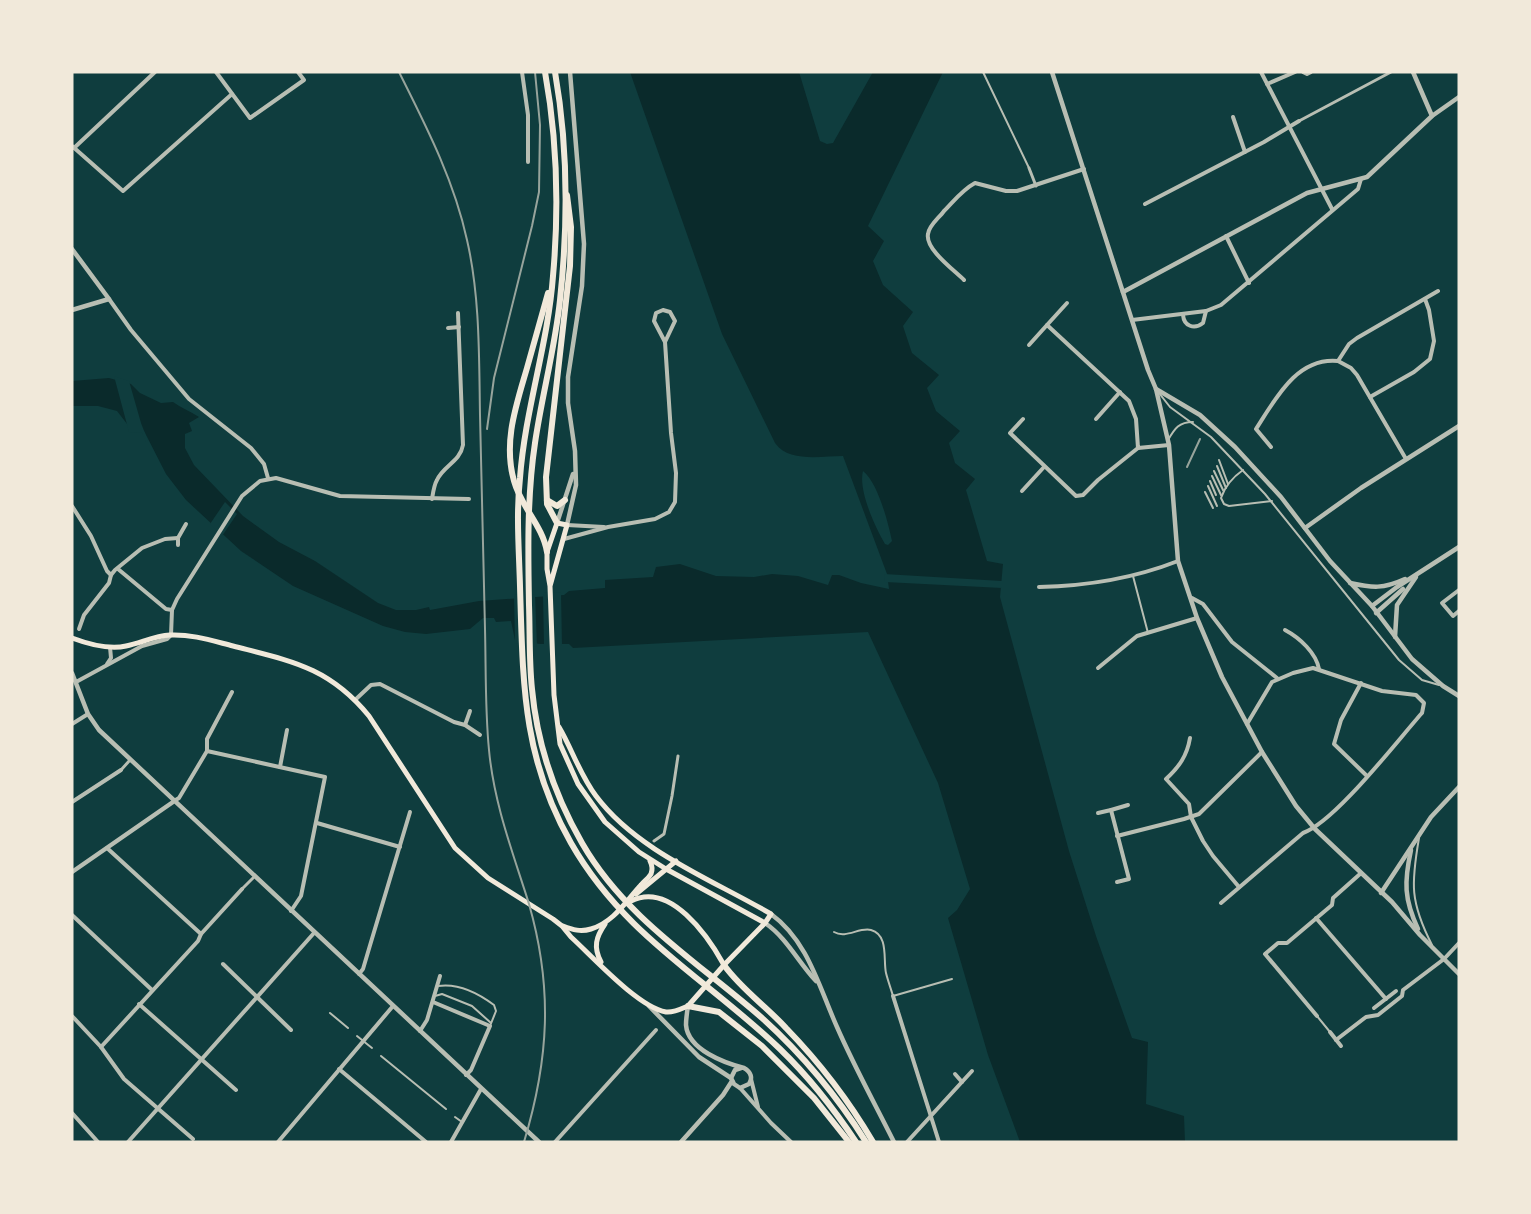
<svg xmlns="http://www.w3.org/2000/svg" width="1531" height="1214" font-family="Karla,sans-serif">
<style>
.water{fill:#0a2a2b;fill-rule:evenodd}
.pier{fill:#0f3d3e}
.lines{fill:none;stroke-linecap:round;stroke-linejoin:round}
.service{stroke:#b8beb3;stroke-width:2}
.pedestrian{stroke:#b8beb3;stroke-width:3}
.minor{stroke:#b8beb3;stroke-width:4}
.tertiary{stroke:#b8beb3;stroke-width:4.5}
.secondary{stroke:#f1e9da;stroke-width:5}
.primary{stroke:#f1e9da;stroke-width:6}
.rail{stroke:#97a49c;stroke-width:2}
</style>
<rect width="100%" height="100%" fill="#0f3d3e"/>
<path class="water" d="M630 72H799L820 141 827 144 833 143 873 72H943L868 226 884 241 873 261 883 285 913 312 903 326 912 353 939 375 927 388 936 411 960 431 949 443 955 463 975 479 966 490 987 561 1003 564 1000 597 1069 851 1096 936 1132 1038 1148 1042 1146 1104 1184 1116 1185 1142H1020L988 1055 948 918 957 910 970 889 938 783 868 632 573 648 569 644H540L515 640 511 621 496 622 494 618H483L470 629 426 634 405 632 383 626 293 586 241 551 186 500 166 474 144 431 131 429 117 411 98 406H72V381L109 378 131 384 140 393 161 403 173 402C181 408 190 411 199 417L189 423 192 431 185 434V448L194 465 243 516 279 542 315 561 378 603 396 610H416L429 607 430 610 479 601 564 595 569 591 605 588V580L653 577 656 567 680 564 716 576 754 577 772 574 798 576 828 585 832 575H839L861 583 889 589 887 574 843 456C822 456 789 463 775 443L722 334ZM863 471C878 483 888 522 892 541L888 545 885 544C875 527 858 490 863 471Z"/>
<g class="pier">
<polygon points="114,376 129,381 141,423 148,441 146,442 142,433 129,432"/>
<polygon points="225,502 237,514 222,536 210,524"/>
<polygon points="884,574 1002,581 1002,588 885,582"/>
<polygon points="561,592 562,647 544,647 543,593"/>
<polygon points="535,594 537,647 515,643 514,595"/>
</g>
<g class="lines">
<g class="service">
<polyline points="983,72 1029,168"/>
<polyline points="1159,393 1170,407 1211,437 1265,494 1399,660 1422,680 1439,685"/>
<path d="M1168 440C1175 428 1179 422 1193 422"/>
<polyline points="1219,460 1228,484"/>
<polyline points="1217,466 1226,488"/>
<path d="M1243 470C1233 477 1225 486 1221 498L1224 504 1229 506 1272 501"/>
<polyline points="1214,471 1223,490"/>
<polyline points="1212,476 1221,495"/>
<polyline points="1210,481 1216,495"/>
<polyline points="1208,486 1217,506"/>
<polyline points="1205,492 1213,508"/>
<polyline points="1133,576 1148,633"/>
<path d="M1419 838C1411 884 1410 902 1432 945"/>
<path d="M834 932C846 939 859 927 871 930 889 935 883 960 886 973 888 981 891 989 893 996L952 979"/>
<path d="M438 986C458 983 478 993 494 1005L496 1011 490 1026"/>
<polyline points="435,996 442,994 472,1006 491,1023"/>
<polyline points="330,1013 348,1028"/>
<polyline points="1317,1016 1330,1032"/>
<polyline points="357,1036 372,1048"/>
<polyline points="381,1056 446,1109"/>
<polyline points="455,1117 462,1122"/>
</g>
<g class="pedestrian">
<polyline points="1299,121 1391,72"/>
<polyline points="1029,168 1036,186"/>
<polyline points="121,770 130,760"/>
<polyline points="654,841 664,834 672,796 678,756"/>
<polyline points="242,889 254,877"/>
</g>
<g class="minor">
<polyline points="216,72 250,118 304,80 298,72"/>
<polyline points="522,72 528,115 528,162"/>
<polyline points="1261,72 1332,209"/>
<polyline points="1303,72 1307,74 1311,72"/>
<polyline points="1267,84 1295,72"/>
<polyline points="1233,117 1245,152"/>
<polyline points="72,146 123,191 232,94"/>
<polyline points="74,148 155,72"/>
<polyline points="1145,204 1264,142 1299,121"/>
<polyline points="1226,236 1249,283"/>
<path d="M964 280C954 270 925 249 928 234 929 225 939 218 944 211 954 201 962 190 975 183L1006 191H1017L1084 169"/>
<polyline points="109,299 131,330 189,399 251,448 264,464 268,478"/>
<path d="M1183 315C1184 326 1194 330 1203 323L1206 311"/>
<polyline points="1132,320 1206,311 1221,305 1358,189 1361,179"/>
<polyline points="1047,325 1067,303"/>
<polyline points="448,328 459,327"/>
<polyline points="1029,345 1047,325 1129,401 1136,419 1138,448 1169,445"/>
<polyline points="1338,361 1351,368 1357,375 1406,459"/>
<polyline points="1370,397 1414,372 1430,359 1434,341 1429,310 1425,299"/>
<polyline points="1023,419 1010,433 1076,496 1083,495 1098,480 1138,448"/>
<polyline points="1096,419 1120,392"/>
<path d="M1271 447 1256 429C1276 398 1297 357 1338 361L1349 344 1357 338 1438 291"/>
<polyline points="1022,491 1044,467"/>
<path d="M432 499C433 493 434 485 437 480 444 465 460 462 463 445L458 313"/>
<polyline points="72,506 91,536 107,571 111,575"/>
<polyline points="567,525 604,527"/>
<polyline points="564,539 608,527 655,519 669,512 675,502 676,473 671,433 665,342 654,321 656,313 663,310 670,312 675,321 665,342"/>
<polyline points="178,545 178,538 186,524"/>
<polyline points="118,569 166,609 172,610"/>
<path d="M1039 587C1088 586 1132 579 1178 561"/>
<polyline points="1459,590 1442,603 1453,616 1459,611"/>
<polyline points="1192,598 1203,604 1232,642 1277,678"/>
<polyline points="79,629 84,615 109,583 111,575 115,570 142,548 165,539 178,538"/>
<path d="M1285 630C1300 638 1316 653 1319 669"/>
<polyline points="107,664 111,658 110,647"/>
<polyline points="1098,668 1137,636 1197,618"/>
<polyline points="76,682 142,646 167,639 171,635 172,610 177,599 242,496 260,481 276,478 340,496 469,499"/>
<polyline points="1361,683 1341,720 1334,744 1367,776"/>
<polyline points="355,700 371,685 380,684 454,722 465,725 480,735"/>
<polyline points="72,724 88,714"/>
<polyline points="465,725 470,711"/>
<path d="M1190 738C1187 756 1179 767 1166 779L1189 804 1191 817 1203 841 1213 856 1239 887"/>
<polyline points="207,751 325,777 301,896 291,911"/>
<polyline points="280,767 287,730"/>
<polyline points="174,801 179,798 207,751 207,739 232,692"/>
<polyline points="72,802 121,770"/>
<polyline points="1111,810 1128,805"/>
<polyline points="1098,813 1111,810 1129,879 1117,882"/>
<polyline points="317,823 400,847"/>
<polyline points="1117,836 1184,819 1199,814 1262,752"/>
<polyline points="107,848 201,934"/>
<path d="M1221 903 1303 833C1335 822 1397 741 1422 713L1424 703 1416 695 1382 691 1313 668 1293 673 1272 682 1247 724"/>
<polyline points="72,915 152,990"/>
<polyline points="1316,918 1386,999"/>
<polyline points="223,964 291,1030"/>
<polyline points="359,974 363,969 371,942 410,812"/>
<polyline points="893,996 939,1142"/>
<polyline points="433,1002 490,1026 471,1070 466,1075"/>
<polyline points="139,1004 236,1090"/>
<polyline points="1374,1008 1396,991"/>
<polyline points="72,1016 101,1047 124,1079 193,1139"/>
<polyline points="1317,1016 1265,954 1278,943 1287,943 1332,905 1333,898 1360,874"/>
<polyline points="420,1031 427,1020 440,976"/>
<polyline points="1330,1032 1341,1046"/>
<polyline points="1336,1040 1366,1017 1378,1015 1402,996 1403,990 1444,959 1459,943"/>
<polyline points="101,1047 198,941 201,934 242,889"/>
<polyline points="339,1069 426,1142"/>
<polyline points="955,1074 962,1082"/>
<polyline points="751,1079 758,1107"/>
<polyline points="740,1088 771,1123 791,1142"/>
<polyline points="72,1113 98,1142"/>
<polyline points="128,1142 314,933"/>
<polyline points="278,1142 393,1006"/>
<polyline points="451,1142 481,1089"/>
<polyline points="555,1142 656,1030"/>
<polyline points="907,1142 972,1071"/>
</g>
<g class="tertiary">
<polyline points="1052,72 1148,370 1156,389 1169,445 1178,561 1197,618 1222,677 1262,752 1296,806 1315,829 1392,902 1420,935 1459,974"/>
<polyline points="1413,72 1432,116"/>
<polyline points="72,249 109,299 72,310"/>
<polyline points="1123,292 1307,193 1367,177 1432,116 1459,97"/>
<polyline points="1156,389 1200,415 1235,447 1281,497 1330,561 1372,606 1412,659 1443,686 1459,696"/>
<polyline points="557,523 573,474"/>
<polyline points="567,525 576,485 575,451 568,403 568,377 582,286 584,244 570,72"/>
<polyline points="1305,528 1361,488 1459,426"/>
<path d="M1350 583C1373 588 1383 589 1405 579"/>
<polyline points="1372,606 1397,587 1459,547"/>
<polyline points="1376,613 1403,589"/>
<polyline points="1395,637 1397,605 1416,577"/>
<polyline points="72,673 88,714 99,730 539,1142"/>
<path d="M1411 850C1404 882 1404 899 1418 929"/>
<polyline points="72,872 173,802"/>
<polyline points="1381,893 1431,817 1459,787"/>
<path d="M771 914C808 941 819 987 837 1027 854 1066 875 1104 894 1142"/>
<path d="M765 923C787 938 798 962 816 981"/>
<polyline points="649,1006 699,1057 731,1078"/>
<path d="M688 1006C687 1012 686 1019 686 1025 688 1050 725 1063 744 1068 751 1072 753 1078 749 1084L740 1088 734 1084 731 1078 735 1070 741 1068"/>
<polyline points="681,1142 723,1095 732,1081"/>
</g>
<g class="secondary">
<polyline points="550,586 567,525 557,523 547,552 547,569 550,586 554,695 560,744 578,784 605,822 639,852 666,869 765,923"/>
<path d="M72 638C88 644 109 650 126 646 141 643 154 636 170 635 192 634 213 641 233 646 291 661 329 667 369 716L455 848 488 878 553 919 562 926 571 937C593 957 638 1007 666 1012 673 1013 681 1009 688 1006L724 965 765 923 771 914C713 880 637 851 596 796 580 775 572 749 559 727"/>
<polyline points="636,894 676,861"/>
<path d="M631 901C670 881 708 936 724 965"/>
<path d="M563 926C573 930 581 932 591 929 614 922 626 901 641 885 644 881 648 879 651 874 653 869 652 865 650 861"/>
<path d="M601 962C593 947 596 937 605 924"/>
</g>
<g class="primary">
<path d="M545 72C557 138 559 209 553 276 548 344 525 410 520 478 516 514 519 550 520 586 523 682 522 757 571 843 624 936 706 978 780 1049 809 1077 834 1109 856 1142"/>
<path d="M555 72C568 146 568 226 560 300 555 348 542 395 535 443 527 496 528 551 529 605 530 633 529 661 532 689 537 743 555 796 582 843 625 918 698 962 762 1018 802 1054 837 1096 866 1142"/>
<polyline points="547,500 557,506 565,500"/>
<polyline points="557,523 547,504 546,477 570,266 571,227 567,195"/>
<path d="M547 552C543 526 521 507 514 481 503 442 516 406 527 368 534 343 541 318 548 293"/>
<path d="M724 965C741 989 766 1006 786 1028 819 1062 849 1101 873 1142"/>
<polyline points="688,1006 719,1012 762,1046 814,1098 849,1142"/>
</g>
<g class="rail">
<path d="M399 72C426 126 454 180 467 240 480 296 479 357 480 415 481 486 484 558 485 629 486 669 485 710 489 750 494 804 513 853 529 904 553 988 549 1059 524 1142"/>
<polyline points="487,429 494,378 532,226 539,192 540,125 535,72"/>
<polyline points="1187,467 1200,439"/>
</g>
</g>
<rect width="1531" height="1214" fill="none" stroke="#f1e9da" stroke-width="147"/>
</svg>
